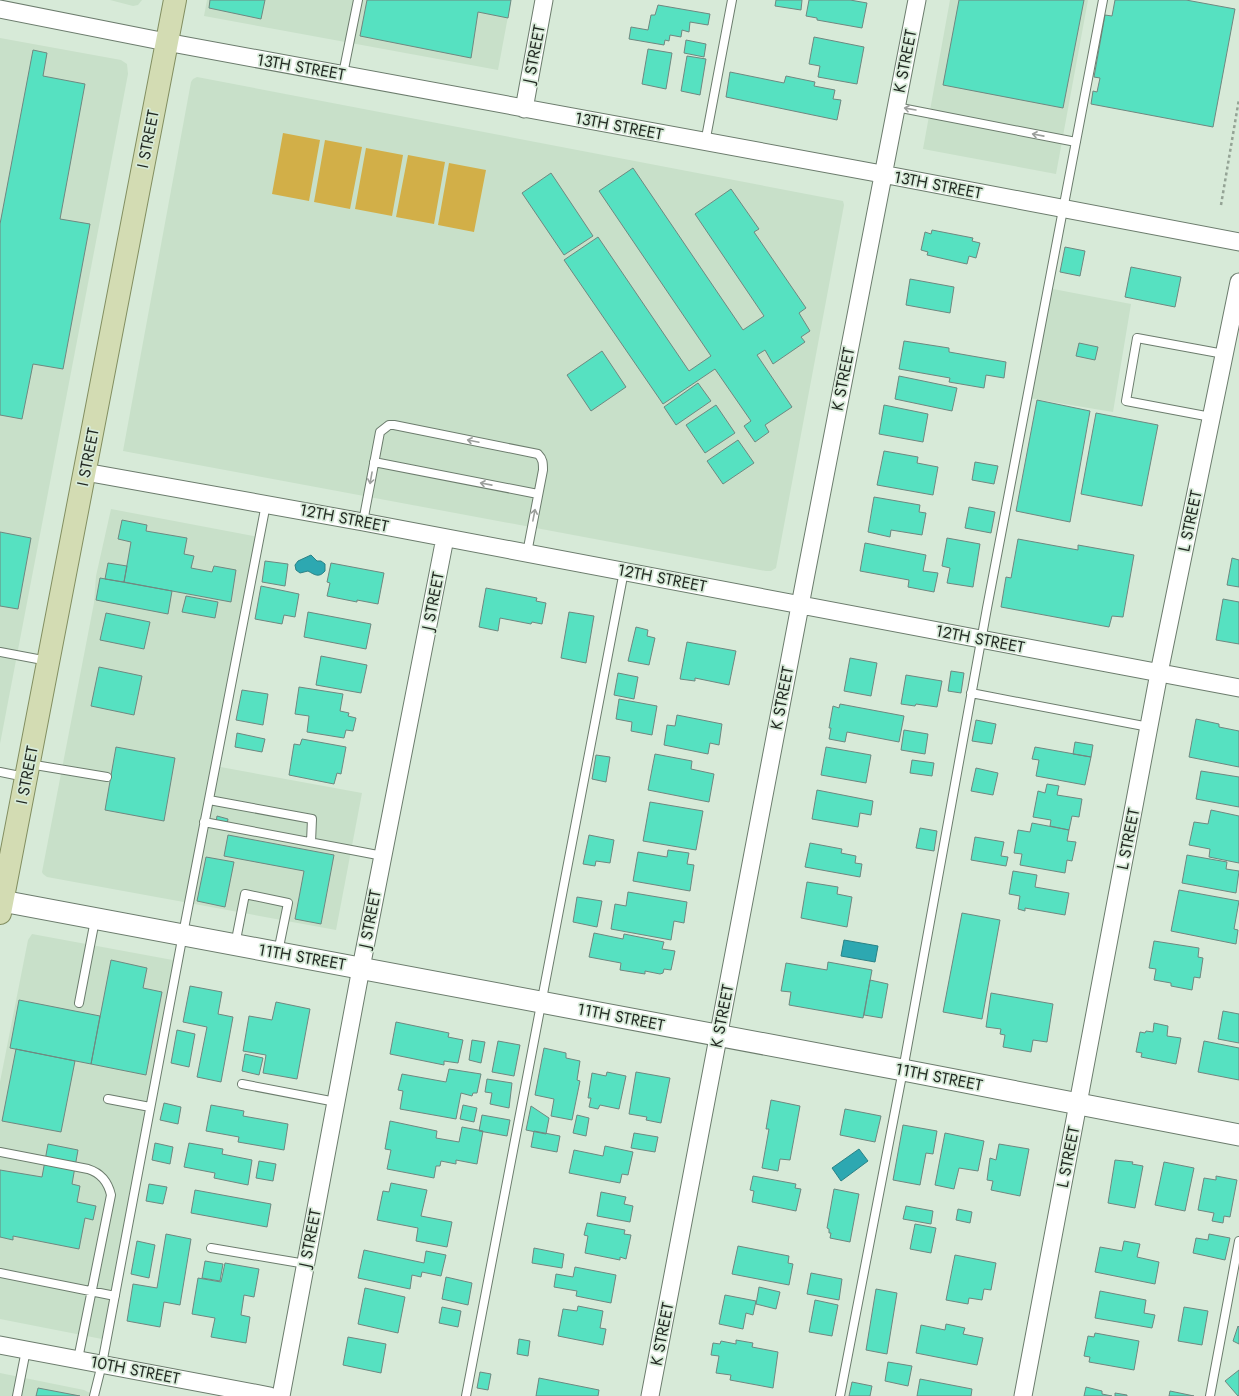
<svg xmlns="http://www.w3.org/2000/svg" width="1239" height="1396" font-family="Jost,sans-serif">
  <rect width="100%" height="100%" fill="#d7ead8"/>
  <path fill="#c8e0c9" d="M110,0H142L138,5L133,6Z
    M207,0H511L498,70L204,16Z
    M950,0H1088L1056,174L923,149Z
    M0,38L121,60L127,64L128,74L0,744Z
    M197,77L843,201L844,205L776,568L771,571H766L123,451L191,82L193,79Z
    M1048,288L1131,304L1113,412L1028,398Z
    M111,509L259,537L215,766L362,793L336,930L47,877L43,874L42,872L94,603L96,576Z
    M32,934L178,961L107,1340L0,1319V1082L28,940Z
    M0,1373L84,1390L94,1395V1396H0Z"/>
  <path fill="#d2af48" d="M283,133L320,140L309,201L272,194Z
    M325,140L362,147L350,209L314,202Z
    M366,148L403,155L392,216L355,209Z
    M408,155L445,162L434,224L396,217Z
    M449,163L486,170L474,232L438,225Z"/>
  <path fill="#2da8b1" stroke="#2a8286" d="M311,555L317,561H321L325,564V571C319,578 315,575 308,571L300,573L296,570L295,565L298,561Z
    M844,940L878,946L875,962L841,956Z
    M859,1149L868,1161L841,1181L832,1168Z"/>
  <path fill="#56e1c1" stroke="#6f8880" d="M210,0H265L261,19L209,8Z
    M367,0H511L508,18L478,12L471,58L360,36Z
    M776,0H802L801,10L775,6Z
    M809,0H850L867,3L862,28L817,20V18L806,16Z
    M959,0H1084L1063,108L943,85Z
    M1115,0H1186L1235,9L1213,127L1091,104L1093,91L1097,92L1100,78L1094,77L1105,15L1112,16Z
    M658,5L710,14L708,25L690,22L689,32L682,30L681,37L670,35L669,41L665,40L664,45L629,39L631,27L648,30L651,15H655Z
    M814,37L864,47L857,84L818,77L820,66L809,64Z
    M686,40L706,44L704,57L684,53Z
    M648,49L672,53L666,89L642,84Z
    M33,50L47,53L43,76L85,84L60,219L90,224L63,369L33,364L22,419L0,415V224Z
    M687,56L706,59L700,95L681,91Z
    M730,72L784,83L786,76L815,82L814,86L835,90L833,99L841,100L837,120L726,97Z
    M633,168L743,330L764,316L695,214L731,189L759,229L754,232L806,308L799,313L810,331L801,337L805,342L773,364L765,350L757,355L792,407L765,425L769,432L755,442L744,426L751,421L715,369L663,404L564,260L598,237L689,371L711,356L599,191Z
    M551,173L593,236L564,255L522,193Z
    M932,230L973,238L972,241L980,243L976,258L969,256L967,264L927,255L928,252L921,250L925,232L931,234Z
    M1065,247L1085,251L1080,276L1060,272Z
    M1131,267L1181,277L1175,307L1125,297Z
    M910,279L954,287L950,313L906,305Z
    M904,341L949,348V352L1006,362L1004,378L986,375L984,388L949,382L950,378L899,369Z
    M1079,343L1098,347L1095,360L1076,356Z
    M602,351L626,387L591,411L567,375Z
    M899,376L957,388L952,411L895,399Z
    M698,383L711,401L676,425L664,407Z
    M1037,400L1090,411L1070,522L1016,511Z
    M716,405L735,433L705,453L686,425Z
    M884,405L928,414L923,442L879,434Z
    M1096,413L1158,425L1142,506L1081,494Z
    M738,440L754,463L723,484L707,461Z
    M884,451L918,457L917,463L938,467L933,495L877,485Z
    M975,462L998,466L994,484L972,480Z
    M874,497L920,505L919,512L926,513L922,535L891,530L890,537L868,532Z
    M969,507L995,512L991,533L965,528Z
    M122,520L147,525L146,531L187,538L184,554L194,556L191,568L212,572L214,566L236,570L231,602L124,582L131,542L118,539Z
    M0,532L31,538L18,609L0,606Z
    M947,538L980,544L973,587L947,583L950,568L942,566Z
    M1018,539L1078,550V545L1134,555L1123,617L1112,616L1109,627L1001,607L1006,577L1011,578Z
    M865,543L926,555L923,571L938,573L934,592L908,587L909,580L860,571Z
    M1232,558L1239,560V587L1227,585Z
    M265,561L288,564L285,586L262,582Z
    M108,563L127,566L124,582L105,579Z
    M331,563L384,573L378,604L357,600V602L327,596L330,583L327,582Z
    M100,578L172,591L168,614L96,600Z
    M261,586L299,594L295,617L284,615L282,624L255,619Z
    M486,588L537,598L536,601L546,603L542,624L532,622L531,624L500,618L498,631L479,627Z
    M186,596L218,602L215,618L182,612Z
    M1223,599L1239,602V644L1216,640Z
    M308,612L371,624L366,649L304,637Z
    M569,612L594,616L586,663L561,658Z
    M106,613L150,622L144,649L100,640Z
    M636,627L648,630L647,636L655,638L649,665L628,661Z
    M687,642L736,651L729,685L695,678V681L680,679Z
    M321,656L367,665L361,693L316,685Z
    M850,658L877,663L871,696L844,691Z
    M99,667L142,676L134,715L91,706Z
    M951,671L964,673L961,693L948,691Z
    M618,673L638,677L634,699L614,695Z
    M906,675L942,681L937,707L916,704L915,706L901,704Z
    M299,687L343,694L340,711L349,713L348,716L356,718L353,731L346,730L344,738L307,732L309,716L295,714Z
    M242,690L268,694L263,725L236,720Z
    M619,699L657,706L652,735L631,731L632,722L616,719Z
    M840,704L904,716L899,742L847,732L845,742L829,739L831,728H829L833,706L839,708Z
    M677,715L722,724L719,745L710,743L708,754L664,745L667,725L675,726Z
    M1196,719L1219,724V727L1239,731V767L1189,757Z
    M976,720L996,724L992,744L972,741Z
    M904,730L928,734L925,754L901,750Z
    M237,733L265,739L262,752L235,747Z
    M302,739L346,747L341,774L337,773L334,784L289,775L294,744L300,745Z
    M1075,742L1093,745L1091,757L1073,754Z
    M116,747L175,758L164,821L105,810Z
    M826,747L871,755L866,783L821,775Z
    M1035,747L1091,757L1085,785L1036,776L1039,760L1032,759Z
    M655,754L692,761L691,769L714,774L709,802L648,790Z
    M596,755L610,757L606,782L592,779Z
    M912,760L934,763L932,776L910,773Z
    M976,768L998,773L993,795L971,791Z
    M1201,771L1239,777V807L1196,799Z
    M1047,784L1059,786L1057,795L1082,799L1079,817L1072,816L1069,830L1050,826L1051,820L1033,817L1038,791L1045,793Z
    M817,790L873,801L871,815L860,813L858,827L812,819Z
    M650,802L703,811L696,850L643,841Z
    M1211,810L1239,816V863L1209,857L1210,849L1189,845L1194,822L1208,824Z
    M217,816L228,819L227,824L216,822Z
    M1032,823L1069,830L1067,841L1076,842L1072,861L1067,860L1065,873L1020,865L1022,854L1014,853L1018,830L1030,832Z
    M920,828L937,831L934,851L916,848Z
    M228,835L334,855L321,924L295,919L304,871L224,856Z
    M589,835L614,840L610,863L596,861L595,866L583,864Z
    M975,837L1004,842L1001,856L1008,857L1006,866L971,860Z
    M810,843L842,849L841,853L856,856L855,863L862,864L860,877L805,867Z
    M668,850L689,853L687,864L694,865L690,891L633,881L638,852L667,857Z
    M1187,855L1227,862L1226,869L1239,871L1236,893L1182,883Z
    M206,857L234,862L225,907L197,901Z
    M1013,871L1037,875L1035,887L1069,893L1065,915L1025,908V911L1018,909L1020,896L1009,894Z
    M807,882L838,887L837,894L852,897L847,927L801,918Z
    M1179,890L1239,901L1234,929L1238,930L1236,944L1171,931Z
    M628,892L687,902L684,923L674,921L671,940L611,929L615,904L626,906Z
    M577,897L602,901L597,927L573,922Z
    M962,913L1000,920L982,1019L943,1012Z
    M594,933L623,939L624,934L664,942L662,949L675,951L671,970L664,969L663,973L660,974L645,971V974L620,970L621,963L589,957Z
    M1154,941L1199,948L1198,957L1203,958L1200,978L1194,977L1192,990L1171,986V983L1154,980L1156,969L1149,968Z
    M111,960L147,968L143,988L162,992L146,1075L91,1064Z
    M828,962L872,970L863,1018L789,1005L791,992L781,991L786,963L827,970Z
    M870,980L888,984L882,1018L864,1015Z
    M190,986L222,992L218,1014L233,1017L221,1082L197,1077L207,1027L183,1022Z
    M991,993L1053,1004L1047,1042L1033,1040L1031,1052L1003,1047L1005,1035L1000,1034L1001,1029L986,1027Z
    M19,1000L100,1016L91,1064L10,1048Z
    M276,1002L310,1009L297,1079L263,1073L266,1055L243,1051L249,1016L272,1020Z
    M1223,1011L1239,1014V1043L1218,1039Z
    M396,1022L449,1033L448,1037L463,1040L458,1063L444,1061V1065L390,1054Z
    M1154,1023L1168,1026L1167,1036L1181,1038L1176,1064L1141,1057L1142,1053L1136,1052L1140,1032L1145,1033L1146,1031L1153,1032Z
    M177,1030L195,1034L189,1067L171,1063Z
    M472,1040L485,1042L481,1063L469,1060Z
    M498,1041L520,1045L514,1076L492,1072Z
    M1204,1041L1239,1048V1080L1198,1072Z
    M544,1048L566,1053V1058L580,1061L577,1080L580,1081L572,1120L551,1116L554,1099L535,1095Z
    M16,1049L75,1061L61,1132L2,1121Z
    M245,1054L263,1058L259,1075L242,1071Z
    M449,1069L481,1074L477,1093H473L472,1096L461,1093L456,1119L400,1109L403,1091L398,1090L402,1074L446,1082Z
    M607,1072L626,1076L619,1109L600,1105L598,1109L589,1107L591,1098H588L592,1073L606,1076Z
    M636,1072L670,1078L661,1123L646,1120L647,1117L629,1114Z
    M487,1079L512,1083L509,1108L490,1104L492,1093L485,1092Z
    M771,1100L800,1106L790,1160L780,1159L778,1171L762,1168L769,1129H766Z
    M164,1103L181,1107L178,1124L160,1120Z
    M211,1105L244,1111L243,1116L288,1124L284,1150L238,1142L239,1137L206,1131Z
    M463,1105L477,1108L474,1122L460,1119Z
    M531,1106L549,1118L546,1134L526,1130Z
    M845,1109L881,1116L875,1142L840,1135Z
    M482,1115L510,1120L507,1136L479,1131Z
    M577,1115L589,1118L586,1136L573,1133Z
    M390,1121L437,1131L436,1138L459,1142L462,1127L483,1131L477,1164L456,1160V1164L441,1161L440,1166H436L434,1178L387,1169L391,1150L385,1149Z
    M903,1125L937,1131L933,1154L926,1153L920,1185L893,1180Z
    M534,1131L560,1136L557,1152L531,1147Z
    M634,1133L658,1137L655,1152L631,1148Z
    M945,1133L984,1141L978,1171L959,1168L954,1189L935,1185Z
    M155,1143L173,1147L170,1164L152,1160Z
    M189,1143L223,1149L222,1154L252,1160L248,1185L214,1178L215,1173L184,1167Z
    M48,1144L78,1150L72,1184L80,1186L77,1202L96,1206L93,1220L85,1218L79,1249L13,1236V1240L0,1237V1170L42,1177Z
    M999,1144L1029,1149L1020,1196L991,1190L993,1181L987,1180L990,1158L996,1160Z
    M605,1146L633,1152L628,1175L622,1174L620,1183L569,1173L574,1150L603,1156Z
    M1115,1160L1133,1162L1132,1164L1143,1166L1135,1208L1108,1203Z
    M259,1161L276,1164L273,1181L256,1178Z
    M1164,1162L1194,1168L1185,1211L1155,1205Z
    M753,1176L796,1184L795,1188L801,1189L796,1211L752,1202L754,1191L750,1190Z
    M1216,1176L1237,1180L1230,1217L1224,1216L1223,1223L1212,1221L1214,1213L1198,1210L1204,1178L1216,1180Z
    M391,1183L427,1190L421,1216L452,1222L447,1247L416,1241L418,1228L377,1220L383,1191L389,1192Z
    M149,1184L167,1187L163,1204L146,1201Z
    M834,1189L859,1194L850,1242L830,1238L831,1233H829V1229L827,1228Z
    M195,1190L271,1204L267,1227L191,1213Z
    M601,1192L626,1197L624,1204L633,1206L630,1222L597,1216Z
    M906,1206L933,1211L931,1224L903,1219Z
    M958,1209L972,1212L970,1223L956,1220Z
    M587,1223L625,1230L624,1234L631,1235L626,1259L620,1257V1260L585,1253L588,1236L584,1235Z
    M915,1224L936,1228L931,1253L910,1249Z
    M166,1234L191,1239L180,1305L164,1302L160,1327L127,1321L133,1284L157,1288Z
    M1209,1234L1230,1238L1225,1260L1193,1253L1196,1238L1208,1240Z
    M137,1241L155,1245L149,1278L131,1274Z
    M1124,1241L1140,1244L1137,1257L1159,1262L1155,1284L1095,1272L1100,1247L1122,1251Z
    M738,1246L789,1256L788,1263L793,1264L789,1285L732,1274Z
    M534,1248L564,1254L562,1268L532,1263Z
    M364,1250L424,1263L426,1251L446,1255L441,1276L422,1272L421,1277L412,1275L410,1289L358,1278Z
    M955,1255L996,1263L991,1290L984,1289L982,1300L969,1298L968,1304L946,1300Z
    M205,1261L223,1264L220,1281L202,1278Z
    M225,1263L259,1269L254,1297L244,1295L241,1315L250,1317L246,1343L211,1337L215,1318L192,1314L198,1278L221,1282Z
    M575,1267L616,1275L611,1303L576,1296L577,1291L554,1287L556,1274L573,1277Z
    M811,1273L842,1279L839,1300L807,1294Z
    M446,1277L472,1283L468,1305L442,1299Z
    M759,1287L780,1292L776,1309L756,1304Z
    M365,1288L405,1297L398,1333L358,1324Z
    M876,1289L897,1293L887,1354L866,1350Z
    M1100,1291L1146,1300L1144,1313L1155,1315L1152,1328L1095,1318Z
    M725,1295L756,1301L753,1315L746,1313L743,1329L719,1324Z
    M815,1300L838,1305L832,1336L809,1332Z
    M578,1306L603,1311L600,1328L606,1329L603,1345L558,1336L563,1309L577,1311Z
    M442,1307L461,1311L458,1327L439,1323Z
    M1184,1307L1208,1311L1202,1345L1178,1341Z
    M946,1324L965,1328L963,1334L983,1338L977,1365L916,1353L921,1325L945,1330Z
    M1238,1326L1239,1327V1344L1233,1341Z
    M1095,1333L1139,1341L1134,1370L1089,1362L1090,1357L1084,1356L1088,1336L1094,1337Z
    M348,1337L386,1344L381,1373L343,1365Z
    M519,1339L530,1341L528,1356L517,1354Z
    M736,1340L753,1343L752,1347L778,1352L773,1388L730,1380L731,1375L716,1373L719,1356L711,1355L713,1343L720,1344L721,1341L736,1344Z
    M888,1362L912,1366L908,1386L885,1381Z
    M1239,1370V1396H1238L1225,1381Z
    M480,1372L491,1374L488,1390L477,1388Z
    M539,1378L599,1390L598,1396H536Z
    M920,1379L972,1389L971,1396H917Z
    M852,1382L872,1386L870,1396H849Z
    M1086,1387L1102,1391V1394L1112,1396H1084Z
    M38,1388L80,1396H36Z
    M1170,1391L1194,1396H1169Z
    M1115,1393L1127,1395V1396H1115Z"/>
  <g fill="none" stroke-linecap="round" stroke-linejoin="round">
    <g stroke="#6c7c6d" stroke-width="10">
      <path id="service" d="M343,74L358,0
        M896,107L1076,142
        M705,143L732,0
        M1211,417L1126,401L1137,338L1224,354
        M374,462L538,494
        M363,522L380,432L389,425H394L538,454C543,459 543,463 543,470L527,553
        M0,652L48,661
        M971,693L1149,727
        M29,764L107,777
        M0,772L25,777
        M209,800L312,819L311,842
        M204,822L383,856
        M235,945L245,894L288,903L278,952
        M79,1003L95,920
        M242,1084L336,1102
        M108,1099L150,1107
        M0,1152L88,1169C101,1173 108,1182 111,1195L78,1359
        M211,1248L306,1264
        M0,1273L115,1296
        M17,1396L26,1350
        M94,1396L102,1364L183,934L266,504
        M466,1396L624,571
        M840,1396L903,1070L987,608L1103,0
        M1210,1396L1239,1241"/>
    </g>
    <g stroke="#6c7c6d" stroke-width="19">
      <path id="minor" d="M0,9L166,42L882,174L1239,242
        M524,109L544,0
        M85,472L363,522L1239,688
        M0,1345L270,1396
        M281,1396L361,968L445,538
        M650,1396L806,574L917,0
        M1023,1396L1159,673L1239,282"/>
    </g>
    <g stroke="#6c7c6d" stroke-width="23">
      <path id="tertiary" d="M2,901L903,1070L1239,1135"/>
    </g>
    <g stroke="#828e60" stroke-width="24">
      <path id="primary" d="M0,913L175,0"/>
    </g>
    <path stroke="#94a395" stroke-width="2.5" stroke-dasharray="3 3" stroke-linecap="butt" d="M1221,205L1239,99"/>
    <use href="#service" stroke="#fff" stroke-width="8"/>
    <use href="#minor" stroke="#fff" stroke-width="17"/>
    <use href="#tertiary" stroke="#fff" stroke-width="21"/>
    <use href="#primary" stroke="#d3dcb3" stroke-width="22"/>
  </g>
  <defs><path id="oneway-shaft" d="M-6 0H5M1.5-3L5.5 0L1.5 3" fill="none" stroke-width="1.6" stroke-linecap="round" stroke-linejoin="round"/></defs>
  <g stroke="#9c9f9c">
    <use href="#oneway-shaft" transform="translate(910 109) rotate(-170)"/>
    <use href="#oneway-shaft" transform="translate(1038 135) rotate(-169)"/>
    <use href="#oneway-shaft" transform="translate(473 441) rotate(-168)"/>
    <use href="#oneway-shaft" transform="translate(371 478) rotate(100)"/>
    <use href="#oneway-shaft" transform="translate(486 484) rotate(-169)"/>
    <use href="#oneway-shaft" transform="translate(534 515) rotate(-79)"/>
  </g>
  <g text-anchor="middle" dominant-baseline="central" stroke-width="3.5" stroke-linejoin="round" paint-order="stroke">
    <g font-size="16" fill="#222922" stroke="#d7ead8">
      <text transform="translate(534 54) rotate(-79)">J STREET</text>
      <text transform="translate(905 61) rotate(-79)">K STREET</text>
      <text transform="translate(301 67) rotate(10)">13TH STREET</text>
      <text transform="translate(619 126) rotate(11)">13TH STREET</text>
      <text transform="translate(148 139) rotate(-79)">I STREET</text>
      <text transform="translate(938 185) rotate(11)">13TH STREET</text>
      <text transform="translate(843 379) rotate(-79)">K STREET</text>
      <text transform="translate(88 457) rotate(-79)">I STREET</text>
      <text transform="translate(344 518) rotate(11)">12TH STREET</text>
      <text transform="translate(1190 521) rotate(-78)">L STREET</text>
      <text transform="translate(662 578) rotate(11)">12TH STREET</text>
      <text transform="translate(433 601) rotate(-79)">J STREET</text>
      <text transform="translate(980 639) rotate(11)">12TH STREET</text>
      <text transform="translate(782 698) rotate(-79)">K STREET</text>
      <text transform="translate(27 775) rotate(-79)">I STREET</text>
      <text transform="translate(1128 839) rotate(-79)">L STREET</text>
      <text transform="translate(370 919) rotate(-79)">J STREET</text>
      <text transform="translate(302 957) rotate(10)">11TH STREET</text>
      <text transform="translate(722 1016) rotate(-79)">K STREET</text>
      <text transform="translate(621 1017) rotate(11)">11TH STREET</text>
      <text transform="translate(939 1077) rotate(11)">11TH STREET</text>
      <text transform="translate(1068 1157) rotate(-79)">L STREET</text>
      <text transform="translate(310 1238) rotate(-79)">J STREET</text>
      <text transform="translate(662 1334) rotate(-79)">K STREET</text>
      <text transform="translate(135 1370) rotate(11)">10TH STREET</text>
    </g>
  </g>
</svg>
